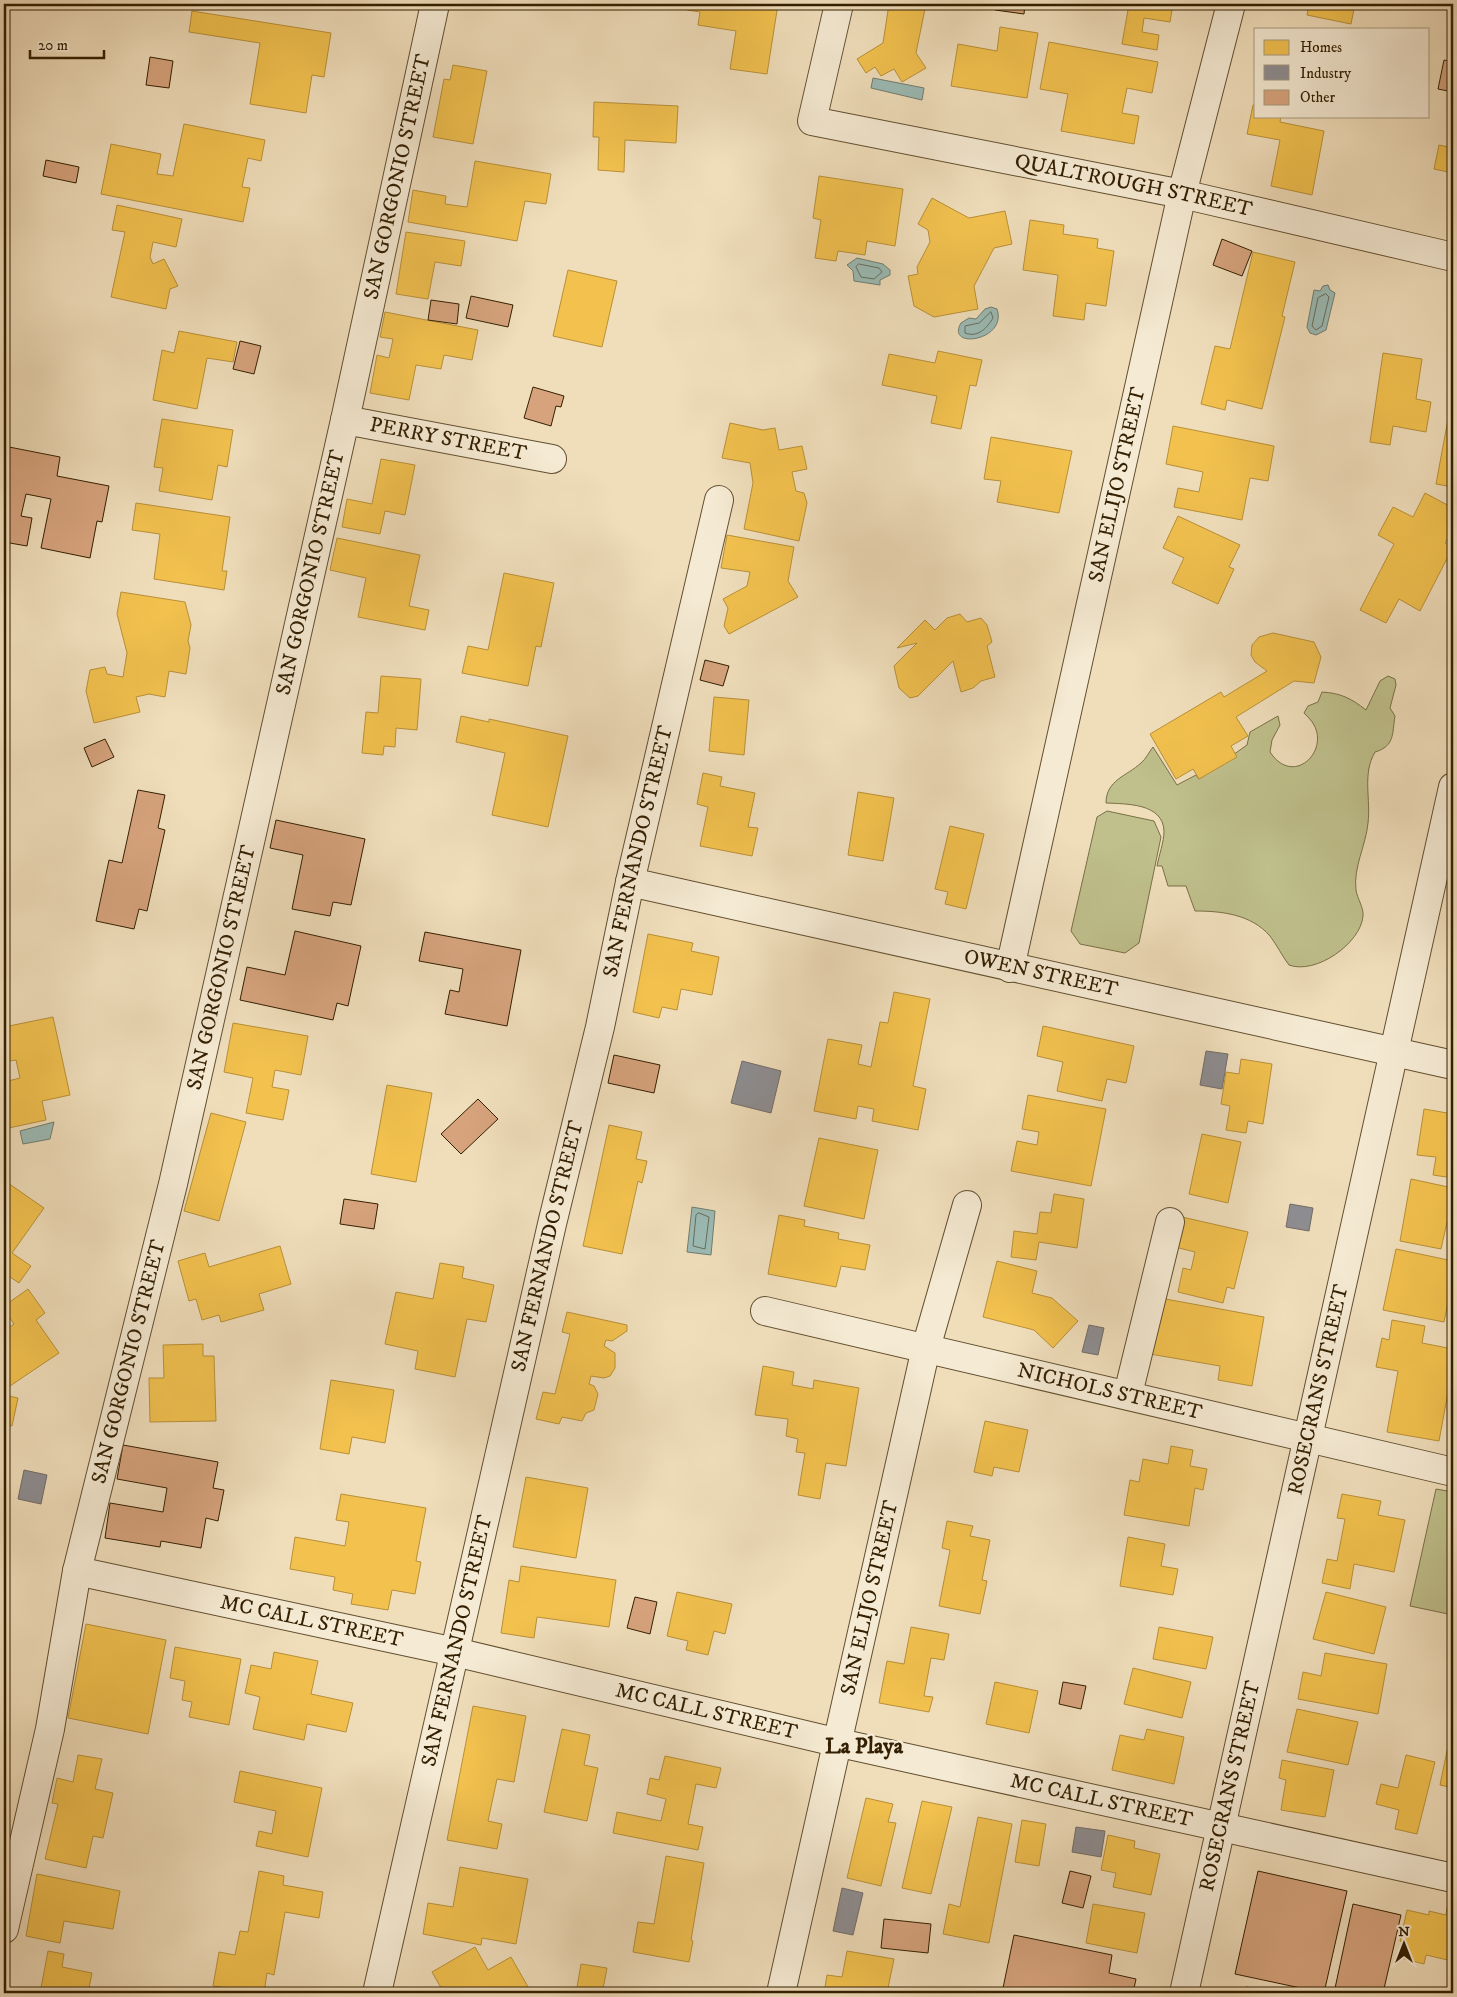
<svg xmlns="http://www.w3.org/2000/svg" width="1457" height="1997" font-family="'IM FELL DW Pica',serif">
  <rect width="100%" height="100%" fill="#f0debb"/>
  <filter id="stains"><feTurbulence type="fractalNoise" baseFrequency=".004" numOctaves="4"/><feColorMatrix values="0 0 0 0 .2 0 0 0 0 .09 0 0 0 0 .02 0 0 0 .5 -.17"/></filter>
  <radialGradient id="worn" r=".72"><stop offset=".6" stop-color="#630" stop-opacity="0"/><stop offset="1" stop-color="#630" stop-opacity=".3"/></radialGradient>
  <path fill="#bfc08c" stroke="#797046" d="M1388,676L1395,679L1396,685L1390,708L1395,716C1392,734 1395,746 1375,752C1362,774 1371,799 1368,823C1366,845 1353,868 1356,890C1357,898 1364,908 1363,916C1361,943 1316,975 1289,965C1282,956 1277,945 1270,936C1251,914 1221,911 1195,911L1186,886H1168L1162,866H1157C1159,855 1164,842 1164,831C1163,803 1126,804 1106,803C1106,780 1127,776 1141,763C1146,759 1149,752 1153,747L1177,785L1196,775L1199,779L1247,745L1250,732L1278,716L1280,725L1272,740L1270,752C1293,787 1329,752 1314,725C1312,721 1308,717 1304,713L1308,706L1318,702L1322,692C1340,693 1351,698 1366,710L1380,681Z
    M1107,811L1154,821L1161,837L1139,943L1125,953L1080,944L1071,931L1097,817Z
    M1436,1489L1453,1492V1615L1410,1606Z"/>
  <path fill="#9bbbb6" stroke="#717d6e" d="M873,78L924,88L922,100L871,88Z
    M857,258L883,264L890,270V275L880,280V285L854,281L853,271L847,265Z
    M1328,285L1330,290L1335,293L1326,330L1316,335L1310,333L1307,327L1314,290L1320,291L1323,286Z
    M991,307L997,309C1008,341 945,350 961,323L969,318L976,319L985,309Z
    M54,1122L50,1139L23,1144L20,1131Z
    M692,1207L715,1211L711,1255L687,1252Z"/>
  <path fill="#f2c14e" stroke="#b99037" d="M688,4H778L767,74L730,69L736,31L698,25L700,12L687,10Z
    M889,4H926L916,53L926,68L902,82L894,69L881,76L875,67L866,73L857,59L883,43Z
    M1129,4H1173L1170,22L1144,18L1142,32L1159,35L1157,50L1122,44Z
    M1309,4H1355L1351,24L1307,15Z
    M192,11L331,33L324,77L312,75L306,113L250,104L260,43L189,32Z
    M1000,27L1038,33L1027,98L951,86L958,44L997,51Z
    M1049,42L1158,62L1152,93L1127,88L1122,113L1139,116L1134,144L1061,131L1068,94L1040,89Z
    M453,65L487,71L473,144L433,137L444,79L450,80Z
    M594,102L678,106L676,143L625,140L624,172L598,170L599,137H593Z
    M1253,105H1256V116H1281L1280,122L1324,131L1312,195L1271,186L1280,140L1247,134Z
    M184,124L265,140L261,161L248,158L242,187L250,188L243,222L101,194L111,144L161,154L157,174L173,176Z
    M1439,145L1453,148V173L1434,169Z
    M475,161L551,174L546,204L525,201L517,241L408,222L413,190L446,196L445,204L467,207Z
    M819,176L903,189L895,246L867,241L865,255L838,251L836,261L815,258L821,220L813,218Z
    M932,198L969,218L1005,211L1012,244L994,248L974,286L978,309L934,317L914,306L908,276L918,274L917,267L930,242L928,230L918,224Z
    M117,205L182,219L176,247L153,242L150,257L153,264L164,259L178,286L170,289L166,309L111,297L125,232L112,230Z
    M1453,205V229L1448,228Z
    M1030,220L1064,225L1063,234L1098,239L1097,248L1114,251L1106,306L1086,303L1084,320L1053,316L1058,275L1023,270Z
    M406,232L465,241L461,266L435,262L428,299L396,294Z
    M1253,252L1295,262L1282,316L1285,317L1262,409L1227,400L1225,410L1201,404L1215,346L1230,349Z
    M568,270L617,281L602,347L553,336Z
    M385,312L478,330L472,360L444,355L441,369L416,365L409,400L370,393L377,355L389,358L393,339L380,337Z
    M179,331L237,342L233,362L207,358L197,409L153,400L162,350L174,353Z
    M938,351L982,360L976,386L970,385L961,429L931,423L937,396L882,385L889,354L935,363Z
    M1383,353L1422,359L1416,399L1431,402L1426,432L1393,426L1390,445L1370,442Z
    M1453,392V487L1436,484Z
    M162,419L233,430L227,467L218,465L212,500L159,491L163,468L154,467Z
    M730,423L763,430L775,428L779,450L802,446L807,469L792,472L796,491L804,493L807,503L799,541L744,529L753,483L750,463L722,458Z
    M1173,426L1274,446L1268,481L1250,478L1242,520L1174,507L1178,488L1199,492L1203,472L1166,464Z
    M991,437L1072,451L1059,513L997,502L1001,481L984,479Z
    M381,459L415,465L405,515L385,511L380,534L342,527L347,499L372,504Z
    M1425,493L1453,508L1447,523L1453,528L1445,543L1453,547L1420,611L1399,599L1386,623L1360,610L1394,544L1378,535L1393,507L1413,517Z
    M136,503L230,517L222,571H227L224,590L154,579L160,534L132,530Z
    M1178,516L1240,545L1229,567L1234,569L1218,604L1172,583L1184,558L1163,548Z
    M727,535L794,547L788,581L798,597L729,634L724,626L728,608L723,599L747,586L750,572L721,568Z
    M337,538L420,555L409,606L429,610L425,630L358,617L366,578L330,570Z
    M504,573L554,583L541,647L536,646L528,686L462,673L468,646L488,650Z
    M121,592L185,602L191,625L188,641L190,648L186,674L169,671L165,697L149,694L136,697L140,712L94,723L86,691L90,670L105,667L107,674L123,677L127,653L117,614Z
    M960,614L967,622L981,618L987,625L992,642L987,646L995,677L981,681L973,688L961,692L953,661L918,696L910,698L899,688L894,666L917,643L897,648L925,620L935,630L947,618Z
    M1273,633L1314,642L1321,657L1314,683L1294,681L1236,717L1248,736L1231,746L1237,757L1199,779L1193,769L1176,779L1150,734L1221,692L1224,697L1267,671L1255,662L1251,655L1252,645L1259,637Z
    M381,676L421,679L417,730L396,728L395,747L384,746L383,755L362,753L366,712L378,713Z
    M714,697L749,700L744,755L709,751Z
    M461,716L489,722V719L568,736L548,827L492,815L505,753L456,742Z
    M703,773L722,777L720,786L755,793L748,827L758,828L752,856L700,846L708,807L697,804Z
    M858,792L894,798L883,861L848,855Z
    M950,826L984,834L966,909L945,904L948,892L935,889Z
    M648,934L693,943L691,951L719,957L712,995L681,989L677,1010L662,1007L659,1018L633,1012Z
    M894,992L930,999L913,1086L926,1089L918,1130L872,1121L874,1109L858,1106L856,1119L814,1111L828,1039L862,1045L858,1064L871,1067L880,1022L888,1023Z
    M53,1017L70,1095L42,1101L46,1120L4,1129V1116L8,1115L4,1098V1082L20,1078L16,1060L4,1062V1027Z
    M233,1023L308,1036L301,1075L275,1070L272,1087L289,1090L283,1120L246,1113L253,1078L224,1072Z
    M1043,1026L1134,1046L1126,1083L1107,1079L1102,1101L1057,1091L1063,1062L1037,1056Z
    M1241,1059L1272,1064L1263,1124L1248,1121L1246,1133L1226,1130L1230,1106L1221,1104L1226,1072L1239,1074Z
    M387,1085L432,1093L416,1182L371,1174Z
    M1028,1095L1106,1109L1091,1186L1011,1171L1017,1141L1037,1145L1039,1132L1022,1129Z
    M1424,1109L1453,1114V1178L1433,1175L1436,1157L1417,1155Z
    M211,1113L246,1122L219,1221L184,1211Z
    M609,1125L642,1132L636,1159L647,1161L642,1183L638,1181L622,1254L583,1246Z
    M1202,1134L1241,1142L1228,1203L1189,1194Z
    M819,1138L878,1150L864,1219L804,1206Z
    M1411,1179L1453,1188V1223L1447,1222L1441,1249L1400,1241Z
    M8,1183L44,1208L12,1253L31,1266L19,1283L4,1273V1188Z
    M1054,1194L1084,1199L1077,1248L1039,1242L1036,1260L1011,1257L1014,1231L1037,1234L1040,1212L1051,1213Z
    M779,1215L805,1220L804,1226L839,1233L838,1239L870,1245L865,1270L841,1266L836,1287L768,1274Z
    M1182,1217L1248,1232L1234,1289L1227,1287L1223,1303L1178,1292L1183,1268L1191,1270L1195,1252L1175,1247Z
    M280,1246L291,1284L259,1294L264,1310L221,1322L219,1315L202,1320L196,1299L189,1301L178,1261L205,1253L209,1267Z
    M1396,1249L1453,1261V1277L1444,1322L1383,1310Z
    M997,1261L1037,1271L1032,1293L1052,1298L1078,1321L1053,1348L1034,1330L983,1317Z
    M440,1263L464,1267L462,1278L494,1285L486,1322L467,1319L455,1377L415,1369L418,1351L385,1344L396,1292L433,1299Z
    M28,1289L45,1313L36,1320L59,1353L4,1390V1331L14,1324L4,1309V1306Z
    M1160,1298L1264,1317L1252,1386L1218,1380L1220,1366L1150,1354Z
    M567,1312L627,1325V1331L612,1341L606,1340L604,1346L615,1353V1368L610,1376L604,1378L591,1376L589,1384L594,1386L598,1394L594,1410L586,1413L582,1421L562,1417L559,1424L536,1419L543,1392L555,1394L570,1334L562,1332Z
    M1392,1320L1425,1326L1422,1343L1453,1349V1365L1439,1441L1387,1432L1398,1371L1376,1367L1382,1338L1389,1340Z
    M203,1344V1356H214L216,1421L150,1422L149,1378H164L163,1345Z
    M763,1366L794,1372L792,1385L813,1389L814,1380L859,1388L846,1466L826,1463L820,1499L798,1495L805,1453L796,1452L798,1439L786,1436L788,1419L755,1415Z
    M331,1380L394,1390L385,1443L352,1437L349,1454L320,1449Z
    M4,1395L18,1398L12,1426L4,1424Z
    M985,1421L1028,1430L1019,1472L994,1467L992,1476L974,1472Z
    M1171,1446L1193,1450L1190,1466L1207,1469L1203,1490L1195,1488L1189,1526L1124,1515L1130,1480L1139,1482L1143,1459L1168,1464Z
    M526,1477L588,1488L576,1558L513,1547Z
    M341,1494L426,1508L416,1561L421,1562L415,1594L392,1590L388,1610L351,1604L353,1594L333,1590L335,1577L290,1569L295,1537L345,1546L349,1522L336,1520Z
    M1342,1494L1381,1501L1378,1515L1405,1520L1394,1572L1354,1564L1350,1589L1322,1583L1327,1559L1337,1561L1345,1519L1337,1518Z
    M947,1521L973,1526L970,1536L990,1540L982,1580L987,1581L980,1614L939,1606L950,1550L942,1548Z
    M1128,1537L1165,1544L1161,1566L1178,1569L1173,1595L1120,1586Z
    M521,1566L616,1580L609,1627L537,1617L534,1638L501,1633L509,1580L519,1582Z
    M677,1592L732,1604L725,1634L714,1631L708,1655L686,1650L688,1641L667,1636Z
    M1326,1592L1386,1607L1374,1654L1313,1639Z
    M86,1624L166,1640L148,1734L68,1718Z
    M911,1627L949,1634L944,1660L931,1658L924,1696L933,1697L929,1712L879,1703L887,1661L904,1664Z
    M1159,1627L1213,1637L1206,1669L1153,1659Z
    M175,1647L241,1659L229,1725L189,1717L192,1702L182,1700L185,1681L170,1678Z
    M274,1652L318,1661L311,1694L353,1703L346,1732L307,1724L304,1740L253,1729L260,1697L245,1693L251,1665L271,1669Z
    M1325,1653L1387,1664L1378,1714L1298,1699L1303,1672L1321,1676Z
    M1133,1668L1191,1682L1182,1718L1124,1704Z
    M995,1682L1038,1691L1029,1733L986,1724Z
    M473,1706L526,1716L514,1782L497,1779L488,1821L502,1824L497,1849L447,1840Z
    M1297,1709L1358,1722L1348,1765L1287,1752Z
    M562,1729L590,1735L584,1765L598,1768L587,1821L544,1812Z
    M1147,1729L1184,1737L1174,1784L1112,1770L1120,1735L1144,1740Z
    M1449,1741L1453,1742V1788L1440,1785Z
    M78,1755L102,1759L95,1789L113,1793L103,1838L93,1836L86,1868L45,1859L58,1804L52,1803L57,1778L73,1782Z
    M1406,1755L1435,1762L1417,1834L1395,1829L1399,1810L1376,1804L1381,1784L1398,1788Z
    M665,1756L721,1768L716,1788L696,1784L688,1824L703,1827L698,1850L613,1833L617,1812L661,1821L666,1799L647,1794L650,1778L659,1780Z
    M1282,1760L1334,1770L1325,1817L1281,1810L1286,1780L1279,1778Z
    M240,1771L322,1788L308,1857L256,1846L259,1831L272,1834L276,1811L234,1802Z
    M866,1798L893,1804L888,1822L896,1823L881,1886L847,1878Z
    M922,1801L952,1807L931,1894L902,1888Z
    M978,1817L1012,1824L989,1943L943,1934L949,1904L960,1907Z
    M1022,1820L1046,1824L1039,1866L1015,1862Z
    M1108,1835L1135,1841L1134,1848L1160,1854L1151,1895L1113,1887L1116,1873L1101,1870Z
    M666,1856L704,1863L691,1940L693,1941L689,1962L633,1952L638,1922L654,1924Z
    M460,1867L528,1879L516,1944L482,1938L481,1945L423,1934L428,1903L453,1907Z
    M259,1871L284,1876L283,1885L323,1892L319,1918L285,1912L274,1975L267,1973L264,1993H232L233,1989L213,1986L219,1952L235,1955L240,1931L248,1932Z
    M37,1874L120,1891L113,1929L64,1921L60,1943L26,1936Z
    M1093,1904L1145,1913L1137,1953L1086,1943Z
    M1447,1907L1453,1909L1452,1961L1426,1955L1424,1964L1401,1958L1405,1943L1400,1941L1407,1910L1429,1915V1911L1446,1915Z
    M475,1947L488,1970L511,1957L531,1992L494,1993L492,1990L486,1993H444L432,1972Z
    M48,1951L64,1954L62,1967L92,1973L88,1993H40Z
    M847,1951L894,1959L887,1993H824L827,1975L842,1977Z
    M581,1964L607,1968L603,1989L624,1993H576Z"/>
  <path fill="#8d8d92" stroke="#726c66" d="M1206,1051L1228,1054L1222,1089L1200,1085Z
    M742,1061L781,1071L771,1113L731,1103Z
    M1290,1204L1313,1208L1309,1231L1286,1227Z
    M1089,1325L1104,1328L1098,1355L1082,1352Z
    M24,1470L47,1475L41,1504L18,1499Z
    M1076,1827L1105,1831L1101,1857L1072,1852Z
    M842,1888L863,1893L853,1935L833,1931Z"/>
  <g fill="none" stroke-linecap="round" stroke-linejoin="round">
    <path stroke="#676d5c" stroke-width="1" d="M859,264L879,268L882,272L874,279L861,277L856,267Z
      M1326,294L1329,297L1322,326L1316,330L1312,326L1318,298Z
      M991,312L993,318C987,328 978,338 965,333V326L979,323Z
      M699,1213L709,1217L705,1249L693,1246L696,1215Z"/>
  </g>
  <path fill="#d6a37d" stroke="#331f01" d="M996,4H1025L1024,14L995,10Z
    M150,57L173,61L169,88L146,85Z
    M1444,60L1453,62V92L1438,89Z
    M46,160L79,167L76,183L43,176Z
    M1222,239L1252,251L1242,276L1213,265Z
    M471,296L513,305L508,327L466,318Z
    M431,300L459,304L457,324L428,320Z
    M240,341L261,346L254,374L233,369Z
    M533,387L564,396L561,407L556,406L551,426L524,418Z
    M4,446L60,457L57,476L109,486L102,522L97,521L90,558L41,548L51,499L26,494L21,516L32,518L27,546L4,542L6,481H4Z
    M705,660L729,666L723,686L700,680Z
    M105,739L114,757L92,767L84,748Z
    M138,790L165,795L158,828L165,830L147,911L139,909L134,929L96,921L109,860L122,863Z
    M276,820L365,839L351,905L333,902L330,916L292,909L303,855L270,848Z
    M295,931L361,946L348,1006L337,1003L333,1020L240,1000L247,967L285,975Z
    M425,932L521,950L507,1026L445,1014L450,990L459,992L463,969L419,961Z
    M614,1055L660,1065L654,1093L608,1083Z
    M478,1099L498,1119L461,1154L441,1134Z
    M344,1199L378,1204L374,1229L340,1224Z
    M123,1445L218,1462L213,1488L224,1490L218,1521L206,1518L201,1548L161,1541L160,1547L105,1538L110,1503L163,1512L167,1488L117,1479Z
    M635,1597L657,1602L650,1634L627,1628Z
    M1063,1682L1086,1686L1081,1709L1059,1704Z
    M1070,1871L1091,1876L1083,1908L1062,1903Z
    M1258,1871L1347,1891L1324,1993L1235,1974Z
    M1353,1904L1401,1915L1383,1993H1334Z
    M884,1919L931,1924L928,1953L881,1948Z
    M1014,1935L1112,1955L1109,1973L1136,1979L1133,1993H1002Z
    M1246,1987L1274,1993H1244Z"/>
  <g fill="none" stroke-linecap="round" stroke-linejoin="round">
    <g stroke="#624f30" stroke-width="30">
      <g id="minor">
        <path id="s1" d="M839,4L812,121L1182,194L1453,257"/>
        <path id="s2" d="M345,420L552,459"/>
        <path id="s3" d="M630,882L1453,1065"/>
        <path id="s4" d="M1010,968L1182,194L1231,4"/>
        <path id="s5" d="M765,1311L1453,1472"/>
        <path d="M1128,1394L1170,1222"/>
        <path id="s6" d="M77,1571L455,1652L835,1742L1453,1878"/>
        <path id="s7" d="M4,1929L50,1729L77,1571L173,1184L345,420L435,4"/>
        <path id="s8" d="M377,1993L552,1224L600,1027L630,882L719,500"/>
        <path id="s9" d="M781,1993L926,1348L967,1205"/>
        <path id="s10" d="M1184,1993L1453,787"/>
      </g>
    </g>
    <use href="#minor" stroke="#f5ead3" stroke-width="28"/>
  </g>
  <g text-anchor="middle" dominant-baseline="central" stroke-width="5" stroke-linejoin="round" paint-order="stroke">
    <g font-size="21" fill="#331f01" stroke="#f5ead3">
      <text stroke="none"><textPath href="#s7" startOffset="1796">SAN GORGONIO STREET</textPath></text>
      <text stroke="none"><textPath href="#s1" startOffset="448">QUALTROUGH STREET</textPath></text>
      <text stroke="none"><textPath href="#s2" startOffset="105">PERRY STREET</textPath></text>
      <text stroke="none"><textPath href="#s4" startOffset="495">SAN ELIJO STREET</textPath></text>
      <text stroke="none"><textPath href="#s7" startOffset="1391">SAN GORGONIO STREET</textPath></text>
      <text stroke="none"><textPath href="#s8" startOffset="1171">SAN FERNANDO STREET</textPath></text>
      <text stroke="none"><textPath href="#s7" startOffset="986">SAN GORGONIO STREET</textPath></text>
      <text stroke="none"><textPath href="#s3" startOffset="421">OWEN STREET</textPath></text>
      <text stroke="none"><textPath href="#s8" startOffset="766">SAN FERNANDO STREET</textPath></text>
      <text stroke="none"><textPath href="#s7" startOffset="581">SAN GORGONIO STREET</textPath></text>
      <text stroke="none"><textPath href="#s5" startOffset="354">NICHOLS STREET</textPath></text>
      <text stroke="none"><textPath href="#s10" startOffset="618">ROSECRANS STREET</textPath></text>
      <text stroke="none"><textPath href="#s9" startOffset="405">SAN ELIJO STREET</textPath></text>
      <text stroke="none"><textPath href="#s6" startOffset="240">MC CALL STREET</textPath></text>
      <text stroke="none"><textPath href="#s8" startOffset="361">SAN FERNANDO STREET</textPath></text>
      <text stroke="none"><textPath href="#s6" startOffset="645">MC CALL STREET</textPath></text>
      <text stroke="none"><textPath href="#s10" startOffset="212">ROSECRANS STREET</textPath></text>
      <text stroke="none"><textPath href="#s6" startOffset="1050">MC CALL STREET</textPath></text>
    </g>
    <g font-size="22" font-weight="bold" fill="#331f01" stroke="#f5ead3">
      <text x="864" y="1746">La Playa</text>
    </g>
  </g>
  <rect width="1457" height="1997" fill="none" stroke="#f0debb" stroke-width="20"/>
  <rect x="5" y="5" width="1447" height="1987" fill="none" stroke="#331f01" stroke-width="2.5"/>
  <rect x="10" y="10" width="1437" height="1977" fill="none" stroke="#331f01"/>
  <rect x="1254" y="28" width="175" height="90" fill="#f5ead3" stroke="#a7997f"/>
  <rect x="1264" y="40" width="25" height="15" fill="#f2c14e" stroke="#a7997f"/>
  <text x="1300" y="52" font-size="15" fill="#331f01">Homes</text>
  <rect x="1264" y="65" width="25" height="15" fill="#8d8d92" stroke="#a7997f"/>
  <text x="1300" y="78" font-size="15" fill="#331f01">Industry</text>
  <rect x="1264" y="90" width="25" height="15" fill="#d6a37d" stroke="#a7997f"/>
  <text x="1300" y="102" font-size="15" fill="#331f01">Other</text>
  <g transform="translate(1404 1944)" stroke="#f5ead3" stroke-width="4" paint-order="stroke">
  <path d="M0-4L9 19L0 12L-9 19Z" fill="#331f01"/>
  <text y="-8" font-size="14" font-weight="bold" text-anchor="middle" fill="#331f01">N</text>
  </g>
  <path d="M30 50v8h74v-8" fill="none" stroke="#331f01" stroke-width="2.5"/>
  <text x="38" y="50" font-size="15" fill="#331f01" stroke="#f5ead3" stroke-width="4" paint-order="stroke">20 m</text>
  <rect width="100%" height="100%" filter="url(#stains)"/>
  <rect width="100%" height="100%" fill="url(#worn)"/>
</svg>
